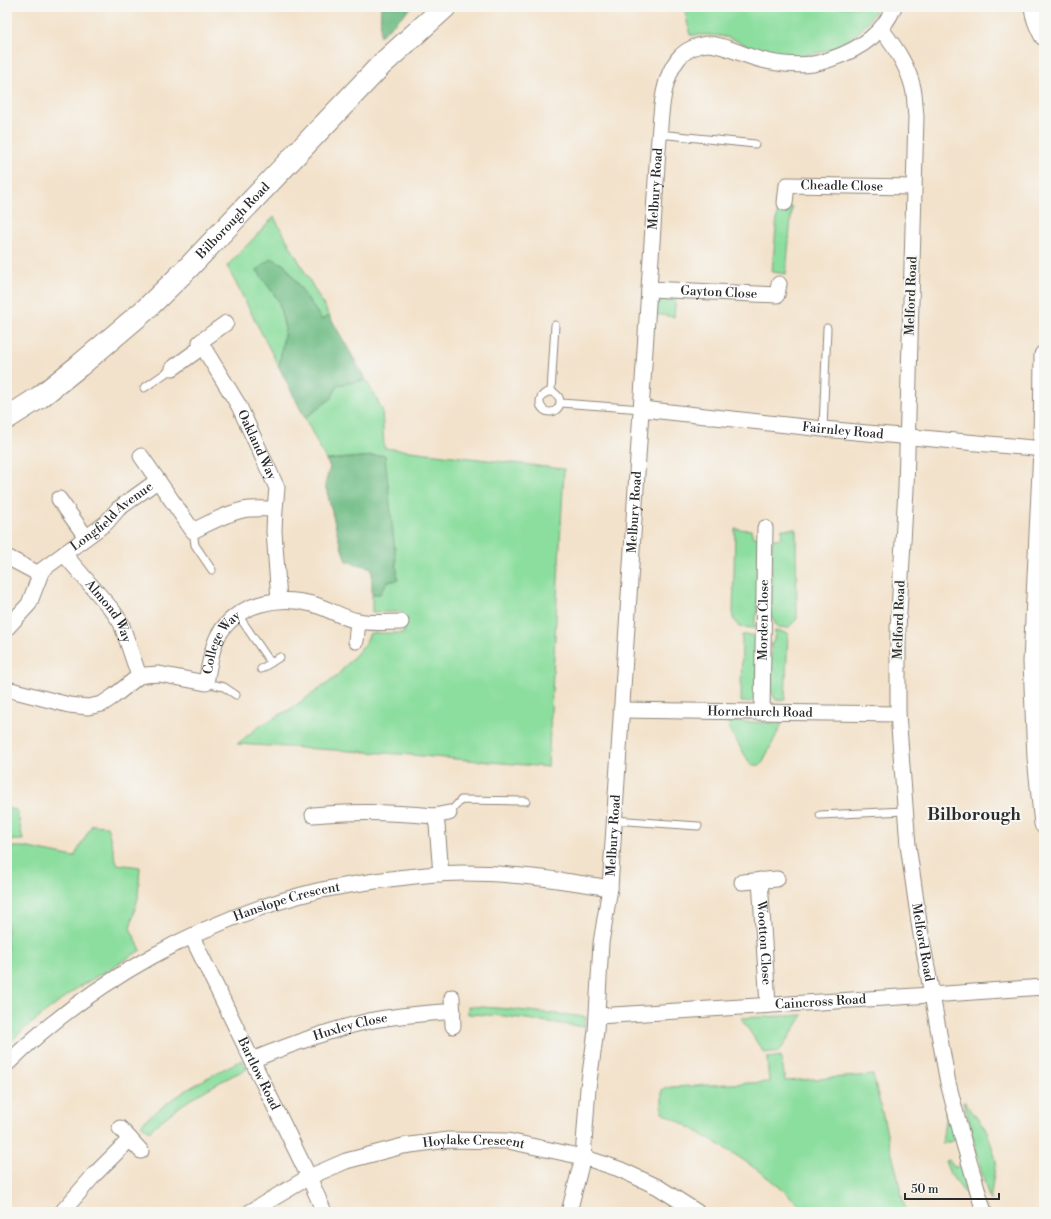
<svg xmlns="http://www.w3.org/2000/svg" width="1051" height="1219" font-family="'Libre Bodoni',serif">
  <rect width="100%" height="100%" fill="#f6f6f2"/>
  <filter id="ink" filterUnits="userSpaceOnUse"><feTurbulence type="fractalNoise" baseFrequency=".025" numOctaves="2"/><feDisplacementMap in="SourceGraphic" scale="8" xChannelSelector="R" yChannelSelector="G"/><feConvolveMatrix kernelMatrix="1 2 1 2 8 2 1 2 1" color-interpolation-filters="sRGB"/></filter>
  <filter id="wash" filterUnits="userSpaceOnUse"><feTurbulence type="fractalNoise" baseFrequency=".012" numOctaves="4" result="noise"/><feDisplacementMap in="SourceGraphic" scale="16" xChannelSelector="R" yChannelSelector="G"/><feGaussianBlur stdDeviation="0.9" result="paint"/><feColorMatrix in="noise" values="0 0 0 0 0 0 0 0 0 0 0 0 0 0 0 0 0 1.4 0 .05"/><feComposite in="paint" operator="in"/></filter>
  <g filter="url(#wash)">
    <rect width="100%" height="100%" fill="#f3e2cb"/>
    <path fill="#8cde9f" stroke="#5c8465" d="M684,7H877C868,25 858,36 840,45C812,59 784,58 754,48C746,46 739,41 732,39C718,34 704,35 690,35Z
      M778,206L792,207L786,274L772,272Z
      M274,217L329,315L322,320L285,265L257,270L278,300L285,329L279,367L227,266Z
      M676,296L674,317L654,314C656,298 661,297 676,296Z
      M366,380L382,409L384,448L564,469L548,767L399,754L237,744L261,725L289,710L335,678L365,644L370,633H404L402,612H372V594H380L387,582L398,580L384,455L326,460L305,418L330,399L338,385Z
      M735,529L751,530L753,537L759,538L757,615L755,619V628L739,627L733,618Z
      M782,529H796L797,619L788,628L777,627L770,614L772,543L774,539L781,538Z
      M775,631L788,633L785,700H776L771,692V645L774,640Z
      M742,635H753L758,643L756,694C753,703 749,703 741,702Z
      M728,721L782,723L779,730L761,765H751L729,729Z
      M7,808L17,810L23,840H7Z
      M92,825L107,826L117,864L140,867L138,898L130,928L141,950L76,989L23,1030L7,1045V847H24L74,857Z
      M468,1006L509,1009L586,1017L585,1027L504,1016L468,1014Z
      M803,1015L780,1051L764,1053L741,1018Z
      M781,1056L785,1081L873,1075L906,1212H806C765,1169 713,1140 662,1112V1090L671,1087L769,1082L767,1058Z
      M242,1060L247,1069C211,1085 178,1105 149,1131L141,1124C172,1097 206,1077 242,1060Z
      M964,1101L987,1131L996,1160L990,1201L983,1178Z
      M946,1111H949L955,1140L942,1144Z
      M949,1160L954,1167L963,1166L971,1197L969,1198L950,1174L945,1161Z"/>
    <path fill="#71bd86" stroke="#4e7458" d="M381,7H412L380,36Z
      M271,258L285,265L322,320L329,315L366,380L338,385L331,399L305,418L279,367L285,329L278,300L257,270Z
      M385,455L398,580L387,582L380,594H372V568L346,561L339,540L325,484L330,467L326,460Z"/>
  </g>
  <g filter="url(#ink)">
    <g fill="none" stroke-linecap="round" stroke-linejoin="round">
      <g stroke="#8f867b" stroke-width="9">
        <path id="service" d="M659,134L755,144
          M144,388L173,368
          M540 402a10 10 0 1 1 20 0a10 10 0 1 1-20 0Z
          M551,392L555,325
          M561,403L642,409
          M823,429L827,328
          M193,531L195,545L212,570
          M238,615L271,663
          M261,669L280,657
          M206,683L224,687L236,695
          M449,813L461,800L526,801
          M820,815L905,811
          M614,820L698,826"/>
      </g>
      <g stroke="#8f867b" stroke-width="17">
        <g id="minor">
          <path id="s1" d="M881,29C896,48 910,69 914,93C915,101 915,108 916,116L906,489L898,629V714L908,845L920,929L948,1083L964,1144L984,1212"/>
          <path id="s2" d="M785,203L787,185L914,187"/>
          <path id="s3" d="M649,289L777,295L779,284"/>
          <path id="s4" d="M226,323L200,342L239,406L277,488L275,509L274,531L279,600"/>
          <path d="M173,368L202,347"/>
          <path id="s5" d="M642,409L823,429L1044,449"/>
          <path d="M141,456L193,531C209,523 225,514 243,510C253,508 264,509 275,509"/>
          <path d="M59,499L86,537"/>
          <path id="s6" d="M64,554L113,611L121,623L139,676"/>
          <path d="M7,557L39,574"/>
          <path id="s7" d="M7,628L29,604L42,570L106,523L118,509L157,481"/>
          <path d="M356,641L358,621"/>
          <path id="s8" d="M7,689L69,705L88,707L102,704L114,696L139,676L145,675L159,674L206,683C209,668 211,649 218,636C237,603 279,595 312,604C328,608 342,618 358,621C372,624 387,622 401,622"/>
          <path id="s9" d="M621,710L898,714"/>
          <path id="s10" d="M762,712L765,528"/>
          <path d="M313,815C352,811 394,812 434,816L437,825L441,874"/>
          <path d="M434,816L449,813"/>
          <path id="s11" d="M760,880L768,1005"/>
          <path d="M742,882L777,879"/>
          <path id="s12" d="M192,937L309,1177L324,1212"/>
          <path d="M452,997L453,1026"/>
          <path id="s13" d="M598,1016L931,995L1044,987"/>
          <path id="s14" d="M252,1060C289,1045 326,1031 365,1022C394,1015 424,1014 453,1011"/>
          <path id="s15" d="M7,1064C90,982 203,919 317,891C336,887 356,884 375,881C404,877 434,873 463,873C513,873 561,880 610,888"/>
          <path d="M120,1128L141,1151"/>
          <path d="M62,1212L95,1174L130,1139"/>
          <path id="s16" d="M250,1212L309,1177L346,1161L403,1146L448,1140L508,1141L583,1157L619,1169L658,1187L697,1212"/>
          <path id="s17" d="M569,1212L583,1157L588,1088L596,1031L601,943L610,888L658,150C661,122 660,81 678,59C685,50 698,44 710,44C728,46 744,56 762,60C778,64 797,66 813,64C819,63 825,61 831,59C858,50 883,34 894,7"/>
        </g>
      </g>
      <g stroke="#8f867b" stroke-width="21">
        <path id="tertiary" d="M1034,7C1035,18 1039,26 1044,36
          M1044,355L1043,449L1033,662L1037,758L1044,824"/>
      </g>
      <g stroke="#8f867b" stroke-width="24">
        <g id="primary">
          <path id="s18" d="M7,418L40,397L79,366L145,310L187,269L382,64L445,7"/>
        </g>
      </g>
      <use href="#service" stroke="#fff" stroke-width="7"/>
      <use href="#minor" stroke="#fff" stroke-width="15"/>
      <use href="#tertiary" stroke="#fff" stroke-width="19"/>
      <use href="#primary" stroke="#fff" stroke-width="22"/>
    </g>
  </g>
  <g text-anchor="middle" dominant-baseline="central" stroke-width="4" stroke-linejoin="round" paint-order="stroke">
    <g font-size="13" fill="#2b2b2b" stroke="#f6f6f2">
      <text stroke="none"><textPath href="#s2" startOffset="73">Cheadle Close</textPath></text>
      <text stroke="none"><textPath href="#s17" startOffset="1028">Melbury Road</textPath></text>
      <text stroke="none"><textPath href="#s18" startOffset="301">Bilborough Road</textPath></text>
      <text stroke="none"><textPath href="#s3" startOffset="70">Gayton Close</textPath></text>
      <text transform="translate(911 296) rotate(-88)">Melford Road</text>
      <text stroke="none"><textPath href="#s5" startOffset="202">Fairnley Road</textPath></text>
      <text stroke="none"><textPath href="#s4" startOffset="150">Oakland Way</textPath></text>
      <text stroke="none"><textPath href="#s17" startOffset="704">Melbury Road</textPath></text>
      <text stroke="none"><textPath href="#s7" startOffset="157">Longfield Avenue</textPath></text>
      <text stroke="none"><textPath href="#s6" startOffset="73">Almond Way</textPath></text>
      <text stroke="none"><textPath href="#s10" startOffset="92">Morden Close</textPath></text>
      <text transform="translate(899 620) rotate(-88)">Melford Road</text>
      <text stroke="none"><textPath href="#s8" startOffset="256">College Way</textPath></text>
      <text stroke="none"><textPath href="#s9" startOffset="139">Hornchurch Road</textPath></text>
      <text stroke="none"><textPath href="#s17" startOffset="380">Melbury Road</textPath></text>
      <text stroke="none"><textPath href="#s15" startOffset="327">Hanslope Crescent</textPath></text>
      <text stroke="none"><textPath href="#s11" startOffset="63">Wootton Close</textPath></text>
      <text stroke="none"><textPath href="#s1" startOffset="924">Melford Road</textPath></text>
      <text stroke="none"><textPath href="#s13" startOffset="223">Caincross Road</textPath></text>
      <text stroke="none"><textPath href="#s14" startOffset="104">Huxley Close</textPath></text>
      <text stroke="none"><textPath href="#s12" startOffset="152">Bartlow Road</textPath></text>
      <text stroke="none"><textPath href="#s16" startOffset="239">Hoylake Crescent</textPath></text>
    </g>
    <g font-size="17" font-weight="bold" fill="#2b2b2b" stroke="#f6f6f2">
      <text x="974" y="815">Bilborough</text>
    </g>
  </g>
  <rect width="1051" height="1219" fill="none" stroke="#f6f6f2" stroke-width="24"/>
  <path d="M905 1193v6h94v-6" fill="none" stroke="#2b2b2b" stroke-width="2"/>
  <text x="911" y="1193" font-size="12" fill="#2b2b2b" stroke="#f6f6f2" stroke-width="3" paint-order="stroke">50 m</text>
</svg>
